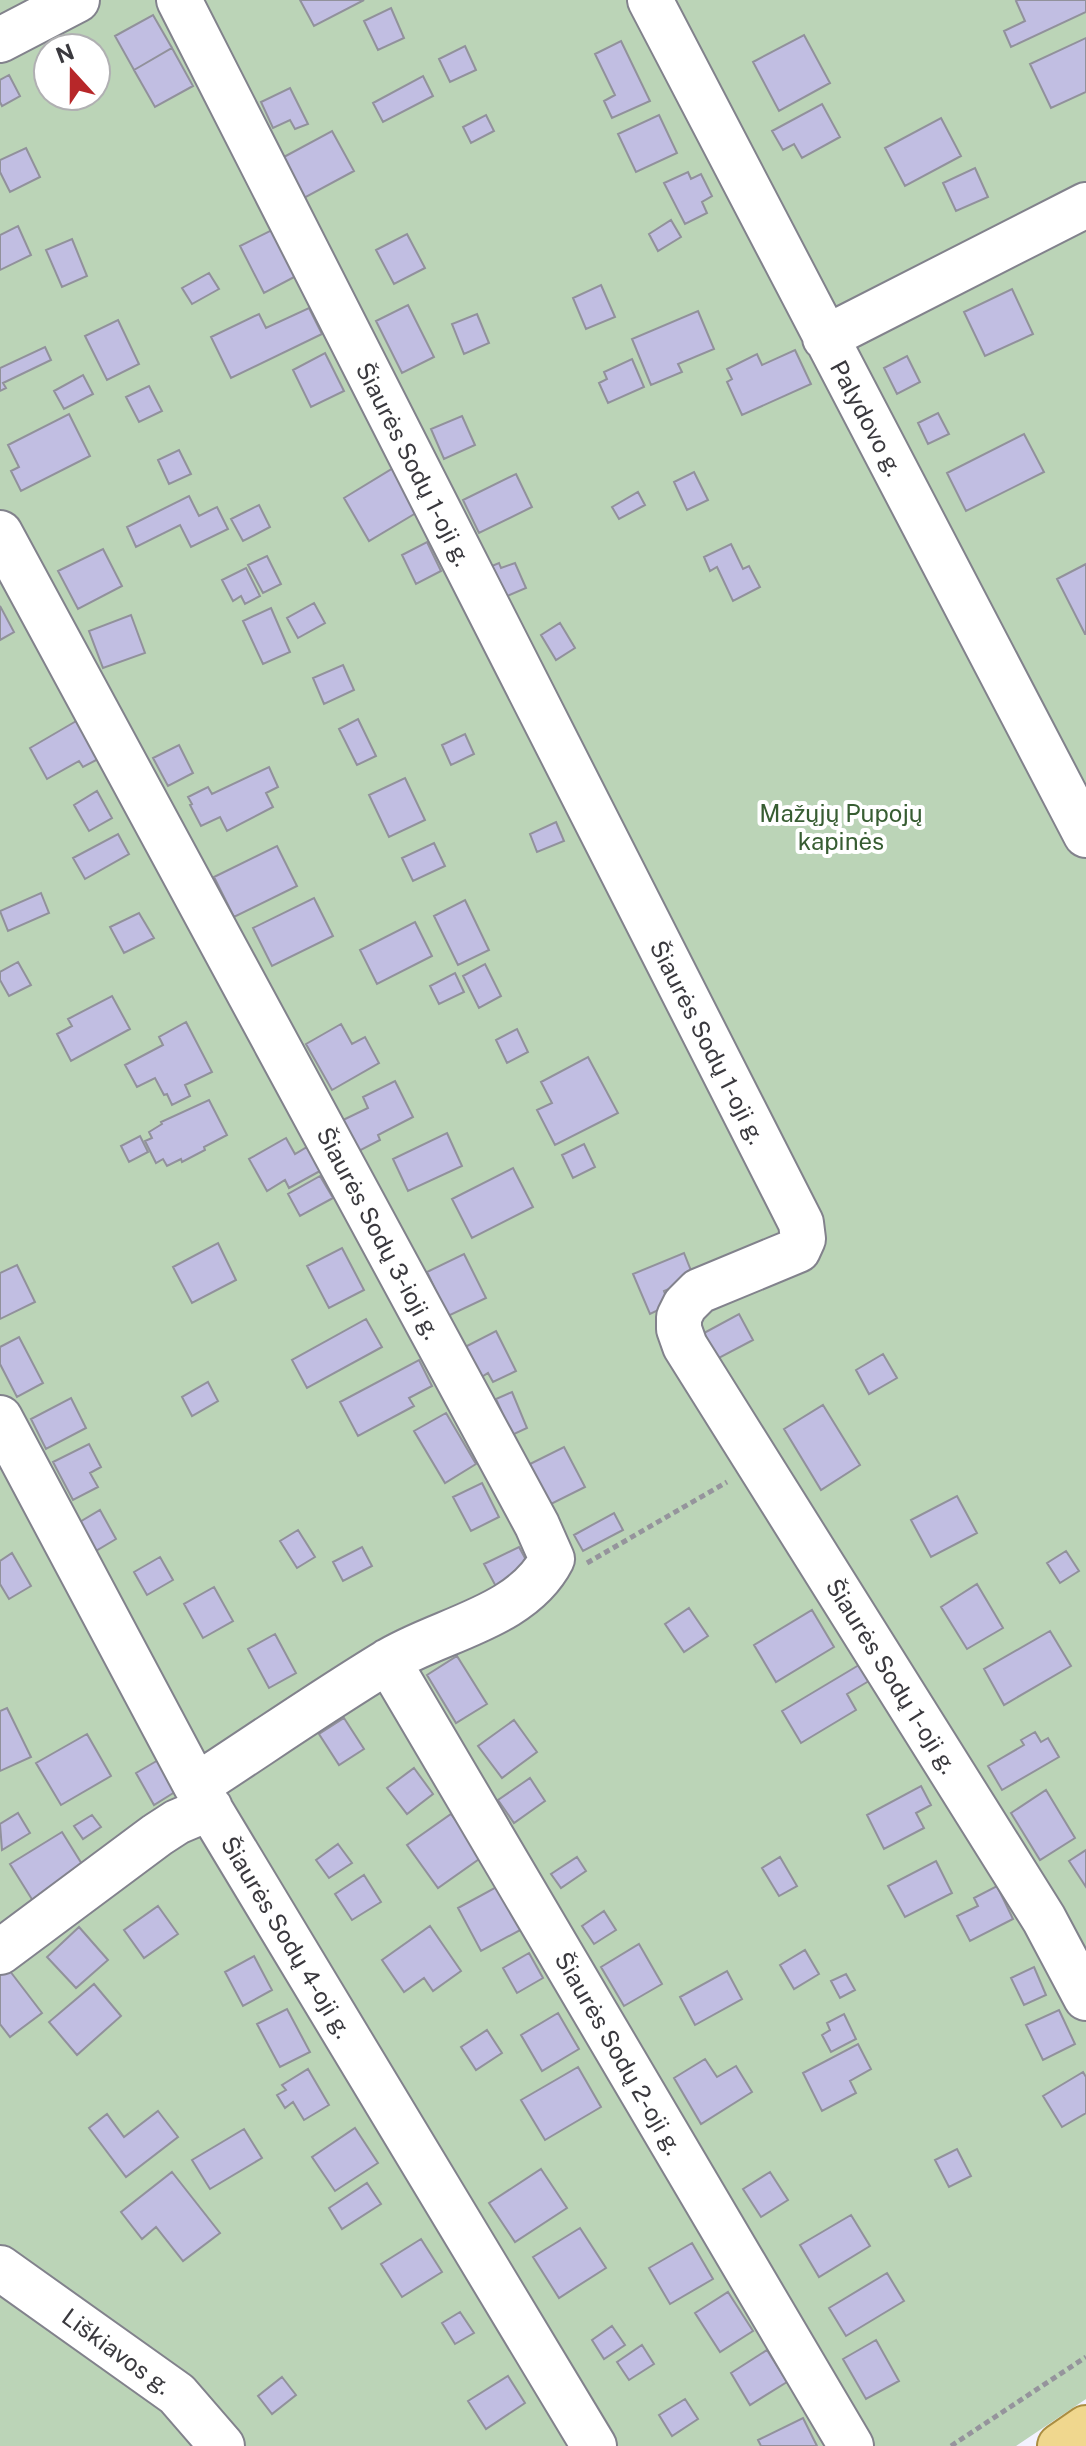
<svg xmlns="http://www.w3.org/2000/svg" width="1086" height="2446" font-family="'Public Sans',sans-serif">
  <rect width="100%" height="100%" fill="#f3f2fe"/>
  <path fill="#bbd4b7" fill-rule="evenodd" d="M0,0H1086V2399L1016,2446H0ZM48,48H96V96H48Z"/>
  <path fill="#c1bee2" stroke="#91919b" stroke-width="2" d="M300,0H364L314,26Z
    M1018,0H1086V12L1011,47L1004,31L1025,21L1016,1Z
    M391,8L404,38L378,50L364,21Z
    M153,15L172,48L134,70L115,36Z
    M804,35L830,83L779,111L753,62Z
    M1086,38V92L1051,108L1030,64Z
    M621,41L650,101L612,118L604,101L615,95L595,54Z
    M465,46L476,70L450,82L439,59Z
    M172,48L193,86L155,107L134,70Z
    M9,75L20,96L2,106L0,102V80Z
    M423,76L433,96L383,122L373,103Z
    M290,88L308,124L295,129L290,120L273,128L261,102Z
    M822,104L840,137L802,158L794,144L783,150L772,131Z
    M486,115L494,131L471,143L463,127Z
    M659,115L677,153L636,172L618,134Z
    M941,118L961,156L905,186L885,148Z
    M332,131L354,171L304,198L282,158Z
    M26,148L40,177L10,192L0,172V160Z
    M975,168L988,197L956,211L943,183Z
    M688,172L691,179L701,174L712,196L702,202L707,213L685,224L664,183Z
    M671,220L681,237L658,251L649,234Z
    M18,226L31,255L0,270V235Z
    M274,229L298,275L264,293L240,246Z
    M407,234L425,268L394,284L376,250Z
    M72,239L87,276L62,287L46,250Z
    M209,273L219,289L192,304L182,288Z
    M601,285L615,317L586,329L573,298Z
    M1012,289L1033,334L985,356L964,312Z
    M408,305L434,357L402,373L376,321Z
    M309,308L322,334L231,378L211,337L259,314L266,328Z
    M698,311L714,349L678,364L682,372L651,385L632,339Z
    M477,314L489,343L464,354L452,324Z
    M118,320L139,364L107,380L85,336Z
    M45,347L51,360L3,383L6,388L0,391V368Z
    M795,350L811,384L742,415L727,382L732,379L727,369L757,354L762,365Z
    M325,353L344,391L311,407L293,370Z
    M907,356L920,382L897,394L884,368Z
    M632,359L644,387L608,403L599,383L607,379L604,372Z
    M83,375L93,394L64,409L54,391Z
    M149,386L162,411L139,422L126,397Z
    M938,413L949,434L928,444L918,423Z
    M69,414L90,456L21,491L11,471L19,467L8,445Z
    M462,416L475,445L444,459L431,429Z
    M1024,434L1044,472L966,511L947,473Z
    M179,450L191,474L169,484L158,460Z
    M395,467L421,510L369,541L344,498Z
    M694,472L708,500L687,510L674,482Z
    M516,474L532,507L479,533L463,500Z
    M638,492L645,505L619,519L612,507Z
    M189,496L199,516L217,507L228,529L191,547L180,525L136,547L127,527Z
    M259,505L270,527L243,541L231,519Z
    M427,542L441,571L416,584L402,555Z
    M731,544L743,569L749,566L760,587L733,601L717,567L710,571L704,557Z
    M103,549L122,586L78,609L58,571Z
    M267,556L281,584L263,593L248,565Z
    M499,563L501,568L515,563L526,588L500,599L487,568Z
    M1086,564V634H1085L1057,579Z
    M246,568L260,596L245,604L241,596L233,601L222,580Z
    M314,603L325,623L298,638L287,618Z
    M0,606L14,632L0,640Z
    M271,608L290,652L263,664L243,621Z
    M131,615L145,653L103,668L89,631Z
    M560,623L575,648L556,660L541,635Z
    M343,665L354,690L324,704L313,678Z
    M358,719L376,756L357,765L339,729Z
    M78,720L100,758L83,767L79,761L47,779L30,748Z
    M465,734L474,754L451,765L442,745Z
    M179,745L193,773L168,786L153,758Z
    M269,767L278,787L266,793L273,807L227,831L220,817L201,826L190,805L192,804L188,797L208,787L212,794Z
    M405,778L425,820L389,837L369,795Z
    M97,791L112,818L89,831L74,805Z
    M556,822L564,841L537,852L530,834Z
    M118,834L129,854L85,879L73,858Z
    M434,843L445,866L413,881L402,858Z
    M277,846L297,886L234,917L214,877Z
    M41,893L49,913L8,931L0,911Z
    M314,898L333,936L272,966L253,928Z
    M465,900L489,950L458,965L434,916Z
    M139,913L154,938L124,953L110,927Z
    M415,922L432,956L377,984L360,950Z
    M18,962L31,985L9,996L0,980V972Z
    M485,964L501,996L479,1008L463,976Z
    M455,973L464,992L439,1004L430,986Z
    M112,996L130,1029L71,1061L57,1034L72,1026L68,1019Z
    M186,1022L212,1072L185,1085L190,1096L172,1105L167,1094L164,1095L155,1078L137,1087L125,1065L163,1045L159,1037Z
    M341,1024L352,1044L365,1037L379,1063L332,1090L306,1044Z
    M517,1029L528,1052L507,1063L496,1040Z
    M588,1057L618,1113L555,1145L537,1110L552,1103L541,1082Z
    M395,1081L413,1117L378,1135L380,1140L357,1152L341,1121L368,1108L363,1097Z
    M209,1100L227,1135L204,1147L205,1150L182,1162L181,1159L167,1166L163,1159L156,1163L145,1141L152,1138L149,1132L162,1124L161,1122Z
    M447,1133L462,1166L408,1191L393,1159Z
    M140,1136L148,1152L129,1162L121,1146Z
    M286,1138L295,1154L307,1147L320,1171L289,1188L285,1180L267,1191L249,1159Z
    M584,1144L595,1167L573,1178L562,1155Z
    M513,1168L533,1207L472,1238L452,1199Z
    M320,1176L333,1198L300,1216L288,1194Z
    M218,1243L236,1280L192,1303L173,1267Z
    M342,1248L364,1290L329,1308L307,1266Z
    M684,1253L694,1278L664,1291L669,1305L650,1314L633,1274Z
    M464,1254L486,1298L448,1316L427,1272Z
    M17,1265L35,1302L0,1319V1273Z
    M739,1314L753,1340L717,1359L704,1333Z
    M366,1319L382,1347L307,1388L292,1360Z
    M496,1331L516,1371L493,1382L488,1373L480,1378L465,1347Z
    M19,1337L43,1383L17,1397L0,1364V1347Z
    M883,1354L897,1378L869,1394L856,1370Z
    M419,1360L432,1386L409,1398L414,1406L358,1436L340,1402Z
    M208,1382L218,1401L192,1416L182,1397Z
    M512,1392L527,1428L512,1435L496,1399Z
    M71,1398L86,1428L46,1449L31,1419Z
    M823,1405L860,1465L821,1490L784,1429Z
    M446,1413L476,1464L445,1483L414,1431Z
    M89,1444L101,1467L90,1473L98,1487L73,1500L53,1462Z
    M564,1447L585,1487L547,1506L526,1466Z
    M482,1483L499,1517L471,1531L453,1497Z
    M957,1496L977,1533L931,1557L911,1520Z
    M100,1510L116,1539L94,1552L78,1523Z
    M614,1513L623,1530L583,1551L574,1535Z
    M298,1530L315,1557L297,1568L280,1541Z
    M362,1547L372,1566L343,1581L333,1562Z
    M519,1547L536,1578L501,1596L484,1564Z
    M1066,1551L1079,1571L1060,1583L1047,1563Z
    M12,1553L31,1586L9,1599L0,1584V1561Z
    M160,1557L173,1580L147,1595L134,1572Z
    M977,1584L1003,1628L967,1649L941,1607Z
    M214,1587L233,1621L203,1638L184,1604Z
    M689,1608L708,1636L684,1652L665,1624Z
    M812,1610L834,1647L776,1682L754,1645Z
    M1050,1631L1071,1666L1004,1705L984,1669Z
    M275,1634L296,1673L269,1688L248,1649Z
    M457,1656L487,1704L456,1723L427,1675Z
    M869,1659L879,1675L847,1694L856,1710L801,1743L782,1711Z
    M7,1708L31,1757L0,1771V1711Z
    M344,1718L364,1749L339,1765L319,1734Z
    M514,1720L537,1752L502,1778L478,1746Z
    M1035,1732L1041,1742L1048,1738L1059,1757L1002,1790L988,1766L1024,1745L1021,1740Z
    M87,1734L111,1776L61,1805L36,1763Z
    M160,1759L178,1790L154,1805L136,1773Z
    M414,1768L433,1794L407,1814L387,1788Z
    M530,1778L545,1801L514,1823L498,1800Z
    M921,1786L931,1805L916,1813L924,1828L884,1849L867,1815Z
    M1046,1790L1075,1838L1040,1860L1011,1813Z
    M18,1813L30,1833L2,1850L0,1824Z
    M451,1814L482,1857L438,1888L407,1845Z
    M92,1815L101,1827L83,1839L74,1826Z
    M62,1832L85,1869L33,1901L10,1864Z
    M338,1844L352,1863L329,1878L316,1860Z
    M1086,1850V1887L1069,1861Z
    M577,1857L586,1871L561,1888L551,1874Z
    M780,1857L797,1886L779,1896L762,1868Z
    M936,1861L952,1893L905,1917L888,1886Z
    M364,1875L381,1902L352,1920L335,1894Z
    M500,1885L524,1928L481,1951L458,1908Z
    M997,1886L1013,1919L970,1941L957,1916L978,1906L974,1898Z
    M158,1906L178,1934L144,1958L124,1930Z
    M604,1911L616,1930L594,1944L582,1926Z
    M430,1926L461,1971L433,1991L424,1978L404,1992L382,1960Z
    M79,1927L108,1960L76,1988L47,1957Z
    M639,1944L662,1984L624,2006L601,1967Z
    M805,1950L819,1974L794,1989L780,1965Z
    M529,1953L543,1978L517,1993L503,1968Z
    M254,1956L272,1990L243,2006L225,1972Z
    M3,1962L42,2013L10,2037L0,2024V1964Z
    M1034,1967L1046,1995L1024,2005L1011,1978Z
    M727,1971L742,1999L695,2025L680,1997Z
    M846,1974L855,1990L840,1998L831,1981Z
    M94,1984L121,2016L77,2055L49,2022Z
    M287,2009L310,2052L280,2067L257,2024Z
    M1059,2010L1075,2044L1043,2060L1026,2025Z
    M558,2013L579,2049L542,2071L521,2035Z
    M844,2014L856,2039L831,2052L822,2035L830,2030L827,2023Z
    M487,2030L502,2053L476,2070L461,2047Z
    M858,2044L871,2069L850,2081L856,2093L822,2111L803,2073Z
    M705,2059L717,2077L736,2066L752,2092L701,2124L674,2078Z
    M578,2067L601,2107L545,2140L521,2100Z
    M308,2069L329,2105L304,2120L293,2102L285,2108L277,2095L286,2090L282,2085Z
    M1083,2072L1086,2077V2113L1062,2127L1043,2096Z
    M158,2111L178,2137L126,2177L89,2128L107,2114L124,2137Z
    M355,2128L378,2163L335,2191L312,2157Z
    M244,2129L262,2158L210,2189L192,2160Z
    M957,2149L971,2176L949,2187L935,2160Z
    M541,2169L567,2208L515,2242L489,2203Z
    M172,2172L220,2233L183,2261L156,2227L142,2239L121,2212Z
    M770,2172L788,2200L761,2217L743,2189Z
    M367,2183L381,2204L342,2229L329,2208Z
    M851,2215L870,2246L819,2277L800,2245Z
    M580,2228L606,2268L559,2298L533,2257Z
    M421,2239L442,2272L402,2297L381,2264Z
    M692,2243L713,2279L670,2304L649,2268Z
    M887,2273L904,2301L846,2336L829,2308Z
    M728,2292L753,2331L720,2352L695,2313Z
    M460,2312L474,2333L455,2344L442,2323Z
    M612,2326L625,2345L604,2359L592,2340Z
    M876,2340L899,2381L866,2399L843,2359Z
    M642,2345L654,2364L629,2380L617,2362Z
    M767,2350L787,2382L750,2405L731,2373Z
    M508,2376L525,2403L486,2429L468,2401Z
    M282,2377L296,2395L272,2414L258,2396Z
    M685,2399L698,2419L672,2436L659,2415Z
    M803,2418L817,2446H761L758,2440Z"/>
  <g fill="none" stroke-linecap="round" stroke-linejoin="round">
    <g stroke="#82828c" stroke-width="48">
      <path id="minor" d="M179,0L801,1223L803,1239L798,1250L699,1291L685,1305L679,1317V1329L685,1346L1044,1919L1086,1998
        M650,0L1086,835
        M0,40L77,0
        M825,338L1086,205
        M0,533L537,1525L552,1559C521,1619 439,1629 385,1663C321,1702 259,1745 196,1786
        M0,1418L196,1786L594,2446
        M388,1661L851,2446
        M0,1952L157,1835L177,1822L210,1808
        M0,2268L177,2394L222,2446"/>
    </g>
    <g stroke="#aa8e41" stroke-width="48">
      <path id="major" d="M1060,2446L1086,2428"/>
    </g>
    <path stroke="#95949c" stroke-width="5" stroke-dasharray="6 4" stroke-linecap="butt" d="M587,1563L727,1482
      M951,2446L1086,2357"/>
    <use href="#minor" stroke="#fff" stroke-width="44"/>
    <use href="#major" stroke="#f0d78e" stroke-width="44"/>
  </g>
  <g text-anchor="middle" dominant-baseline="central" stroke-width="8" stroke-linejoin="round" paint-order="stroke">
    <g font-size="24" fill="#3a393e" stroke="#fff">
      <text transform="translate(867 418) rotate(62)">Palydovo g.</text>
      <text transform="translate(414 464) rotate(63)">Šiaurės Sodų 1-oji g.</text>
      <text transform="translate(708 1042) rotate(63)">Šiaurės Sodų 1-oji g.</text>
      <text transform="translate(379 1233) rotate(62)">Šiaurės Sodų 3-ioji g.</text>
      <text transform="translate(892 1676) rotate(58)">Šiaurės Sodų 1-oji g.</text>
      <text transform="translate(287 1937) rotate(59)">Šiaurės Sodų 4-oji g.</text>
      <text transform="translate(619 2053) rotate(60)">Šiaurės Sodų 2-oji g.</text>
      <text transform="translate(117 2351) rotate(36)">Liškiavos g.</text>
    </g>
    <g font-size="24" fill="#375d32" stroke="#fff">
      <text x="841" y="813">Mažųjų Pupojų<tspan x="841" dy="28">kapinės</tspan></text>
    </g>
  </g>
  <g transform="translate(72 72) rotate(339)"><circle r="38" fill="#ffffff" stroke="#b0b0b2" stroke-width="2"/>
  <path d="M0-6L14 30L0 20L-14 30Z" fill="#b72729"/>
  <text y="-12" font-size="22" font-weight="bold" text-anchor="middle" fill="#3a393e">N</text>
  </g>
</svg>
